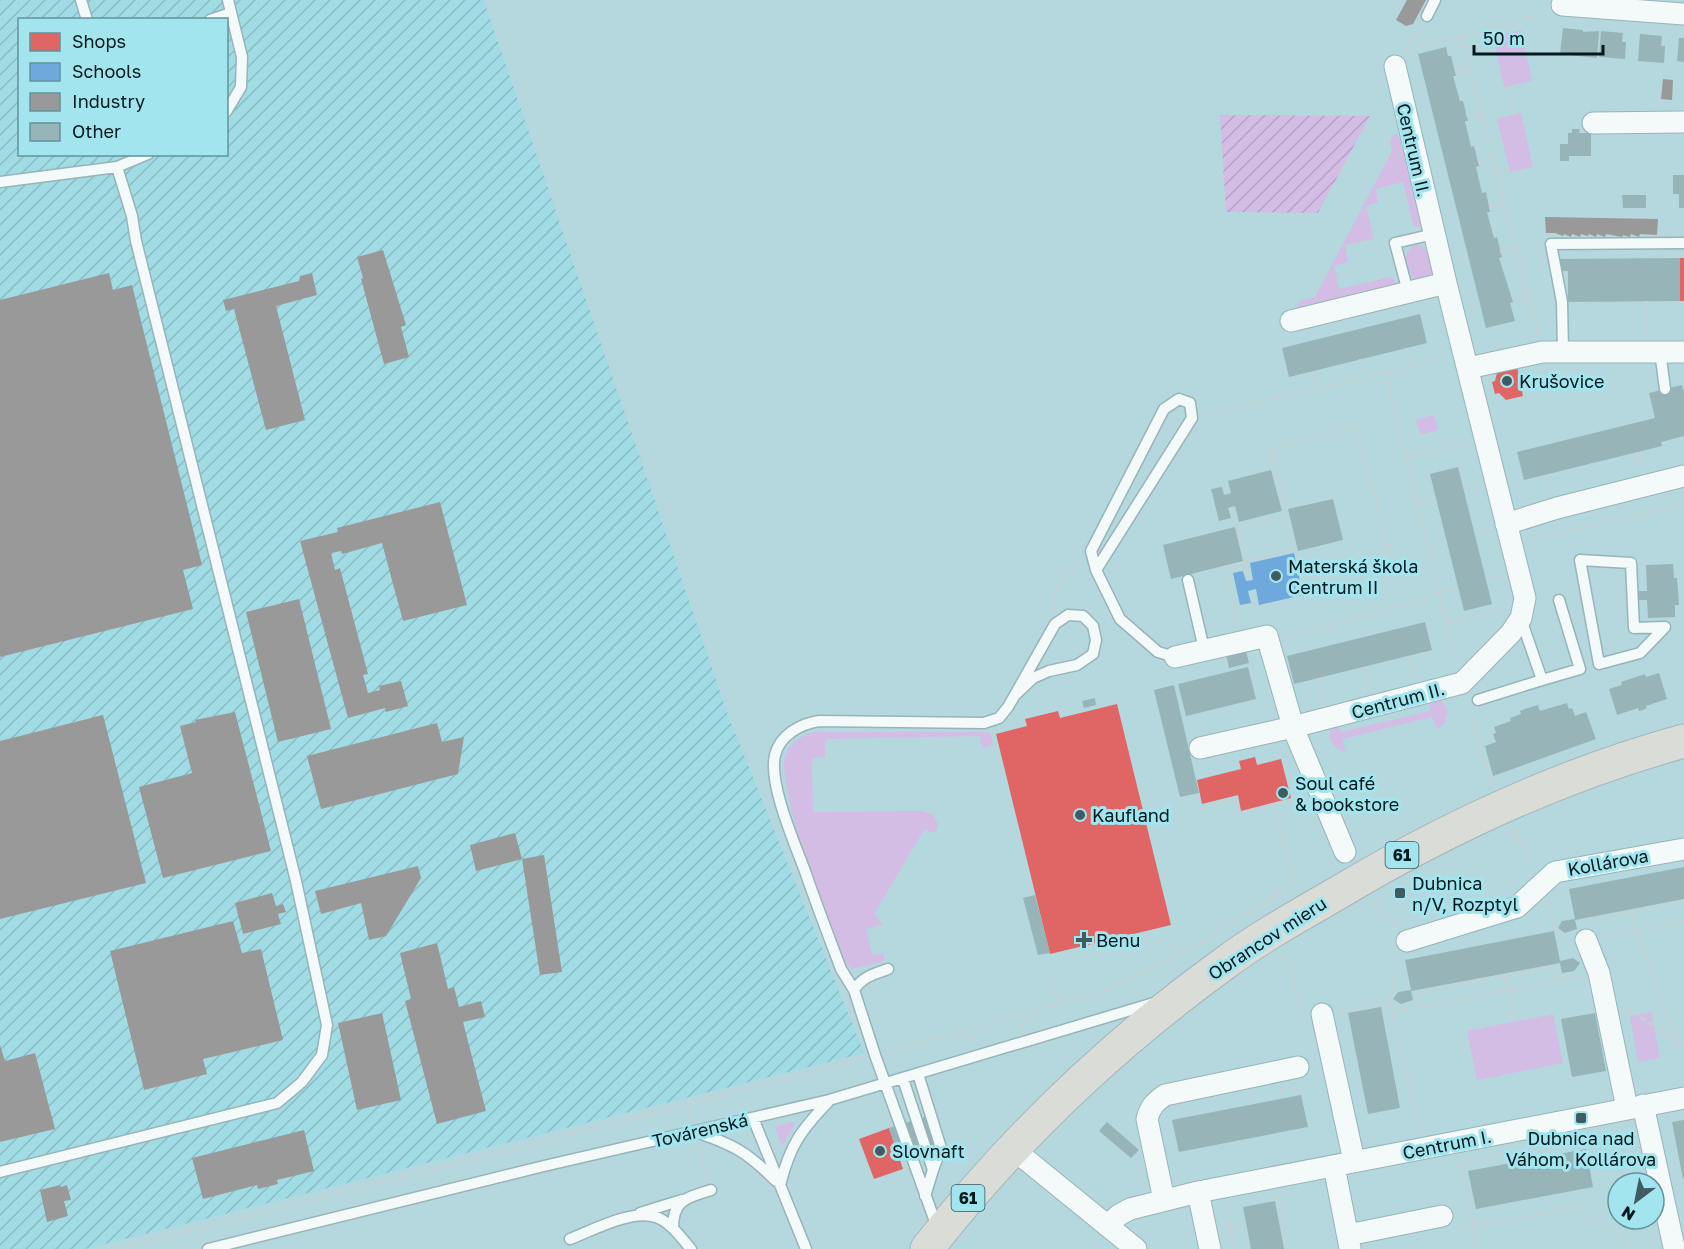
<svg xmlns="http://www.w3.org/2000/svg" width="1684" height="1249" font-family="'Golos Text',sans-serif">
  <defs>
    <pattern id="industrial-furrows" width="10" height="10" patternUnits="userSpaceOnUse" patternTransform="scale(1.5)"><rect width="10" height="10" fill="#a1dce5"/><path d="M-1 1l2-2M0 10L10 0M9 11l2-2" fill="none" stroke="#89bcc4"/></pattern>
    <pattern id="garden-furrows" width="10" height="10" patternUnits="userSpaceOnUse" patternTransform="scale(1.5)"><rect width="10" height="10" fill="#d3bde4"/><path d="M-1 1l2-2M0 10L10 0M9 11l2-2" fill="none" stroke="#b3a2c3"/></pattern>
  </defs>
  <rect width="100%" height="100%" fill="#b4d8de"/>
  <path fill="url(#industrial-furrows)" fill-rule="evenodd" d="M0,0H485V4L729,718L864,1053L85,1249H0ZM20,20H226V154H20Z"/>
  <path fill="#d3bde4" d="M1521,30L1532,81L1504,87L1493,36Z
    M1521,113L1533,167L1510,172L1497,119Z
    M1396,134L1403,139L1422,227H1415L1413,225L1403,182L1376,189L1378,203L1366,206L1374,239L1345,245L1348,262L1334,266L1339,289L1390,277L1394,279L1396,286L1297,309V305L1300,301L1315,297L1392,151L1390,141L1393,135Z
    M1414,245C1430,244 1438,265 1431,278L1417,282C1406,273 1400,254 1414,245Z
    M1434,415L1438,430L1421,435L1416,420Z
    M1430,697L1442,701L1448,712L1444,724L1438,729L1432,717L1343,739L1345,752C1329,746 1325,734 1335,720L1341,732L1430,711Z
    M816,732H990L993,745L982,748L980,736L827,739L825,741V757L812,759L813,812L923,811L933,815L938,824L936,833L924,830L874,914L883,924L866,929L872,955L883,953L884,959L882,962L852,969L845,963C824,906 797,848 787,788C786,779 782,766 785,756C790,742 803,734 816,732Z
    M1651,1012L1660,1058L1638,1062L1630,1016Z
    M1553,1014L1563,1063L1477,1080L1467,1031Z
    M793,1122L795,1124L782,1146L775,1127Z"/>
  <path fill="url(#garden-furrows)" d="M1220,115L1370,116L1318,213L1226,212Z"/>
  <path fill="#e06666" d="M1680,258H1684V301H1680Z
    M1517,368L1520,378L1525,381L1521,386L1523,396L1506,400L1499,393L1495,394L1492,382L1495,381L1497,373Z
    M1117,704L1171,925L1050,954L996,734L1027,726L1025,719L1058,711L1060,718Z
    M1255,757L1257,765L1281,759L1291,798L1241,811L1238,795L1202,804L1197,780L1241,769L1239,761Z
    M889,1128L903,1169L874,1179L859,1139Z"/>
  <path fill="#6fa8dc" d="M1294,553L1303,595L1259,605L1256,589L1248,591L1251,603L1240,605L1233,573L1243,571L1246,581L1253,580L1250,563Z"/>
  <path fill="#999" d="M1407,0H1426L1413,24L1406,26L1396,20Z
    M1663,79L1673,80L1672,100L1661,99Z
    M1545,217L1658,219L1657,235L1640,234L1639,237L1631,234L1630,237L1623,235L1622,237L1606,234L1605,237L1597,234L1596,237L1589,234L1588,236L1581,234L1580,237L1572,234L1571,237L1564,234L1563,236L1555,233H1546Z
    M383,250L406,325L401,327L409,357L384,364L361,279L363,278L357,257Z
    M109,273L113,290L132,285L202,565L183,570L193,609L0,657V300Z
    M312,273L317,295L276,306L305,420L266,430L234,309L226,311L223,300L299,281L300,276Z
    M440,502L467,605L403,621L382,543L342,554L341,551L331,553L335,570L340,568L368,674L363,675L368,693L380,690L379,686L401,681L408,706L386,712L385,708L348,718L300,541L338,532L337,528Z
    M299,599L331,729L278,742L246,612Z
    M235,712L271,851L163,878L139,787L192,773L180,726L196,722L195,720Z
    M103,715L146,883L0,919V741Z
    M437,723L442,742L464,737L458,774L321,809L307,756Z
    M515,833L522,859L476,871L470,845Z
    M544,855L562,972L540,975L522,859Z
    M418,866L421,878L386,936L369,940L361,903L321,914L315,891Z
    M272,893L276,906L283,904L286,912L278,914L281,924L243,934L235,903Z
    M233,921L242,953L261,949L283,1040L203,1059L207,1074L144,1090L110,951Z
    M437,943L448,989L454,987L459,1007L481,1001L485,1017L463,1022L486,1111L437,1124L405,1001L411,999L400,953Z
    M382,1013L401,1100L357,1110L338,1023Z
    M0,1045L5,1061L35,1053L55,1129L0,1142Z
    M304,1130L314,1171L277,1180L278,1184L258,1189L257,1185L203,1199L192,1158Z
    M60,1185L61,1187L67,1185L71,1200L64,1201L68,1216L47,1222L40,1190Z"/>
  <path fill="#97b4b9" d="M1563,28L1583,30V32L1599,31L1597,58L1560,54Z
    M1601,31L1623,33L1622,42H1626L1625,59L1599,57Z
    M1640,34L1662,36L1661,46H1665L1664,63L1638,61Z
    M1679,38H1684V62L1677,61Z
    M1446,47L1448,56H1451L1456,76H1453L1460,101H1463L1468,121H1465L1471,147L1474,146L1479,166L1476,167L1482,193L1486,192L1490,212H1487L1494,238L1497,237L1502,257L1499,258L1513,302L1510,303L1515,321L1486,328L1418,54Z
    M1572,129H1580L1579,133H1591V156H1569V161H1560V144H1568V133H1572Z
    M1673,175H1684V208H1679V194H1673Z
    M1622,195H1646V208H1623Z
    M1680,258V301L1568,302V271H1560L1559,259Z
    M1420,314L1427,343L1289,377L1282,348Z
    M1682,385L1684,392V436L1661,442L1662,446L1524,480L1517,452L1655,418L1649,393Z
    M1458,467L1492,604L1464,611L1430,474Z
    M1271,470L1282,511L1239,522L1235,506L1228,508L1231,518L1219,521L1211,489L1222,487L1224,495L1231,493L1228,481Z
    M1333,499L1343,540L1298,551L1288,509Z
    M1235,527L1243,561L1171,579L1163,545Z
    M1673,564L1674,578H1677L1679,605H1675V617L1648,618L1647,600H1639L1638,591H1647L1646,565Z
    M1425,622L1432,650L1294,684L1287,656Z
    M1244,644L1249,663L1229,668L1225,649Z
    M1248,667L1256,699L1186,716L1178,684Z
    M1659,673L1667,699L1646,706L1647,708L1643,710L1639,711L1638,708L1617,715L1609,689L1622,685L1621,682L1645,674L1646,677Z
    M1174,685L1199,793L1180,797L1154,690Z
    M1095,698L1096,705L1084,708L1082,701Z
    M1567,703L1569,709L1572,708L1575,716L1586,712L1596,739L1493,776L1485,746L1496,742L1493,734L1496,733L1494,727L1511,721L1510,718L1521,714L1520,711L1528,708L1538,705L1540,711Z
    M1684,867V899L1575,920L1577,929L1565,933L1558,928L1562,921L1575,919L1569,889Z
    M1035,895L1050,953L1038,955L1023,898Z
    M1554,931L1560,961L1573,958L1580,963L1574,971L1562,973L1560,963L1411,991L1413,1000L1401,1004L1393,999L1398,992L1411,990L1405,960Z
    M1381,1007L1400,1108L1368,1114L1348,1013Z
    M1595,1013L1606,1071L1572,1077L1561,1019Z
    M1301,1095L1308,1127L1179,1152L1172,1120Z
    M934,1114L944,1142L899,1157L889,1128Z
    M1684,1120V1178L1683,1179L1672,1122Z
    M1107,1122L1139,1150L1131,1158L1099,1131Z
    M1586,1149L1593,1187L1476,1209L1468,1171Z
    M1275,1201L1284,1249H1251L1243,1207Z"/>
  <g fill="none" stroke-linecap="round" stroke-linejoin="round">
    <g stroke="#97b4b8" stroke-width="13">
      <path id="service" d="M81,0L87,20
        M1427,16L1435,0
        M210,20L231,13
        M226,112L241,87L242,57L228,0
        M0,182L117,167L148,154
        M1408,292L1395,243L1434,234
        M1563,350L1562,302L1551,244L1684,243
        M1660,351L1665,389
        M1580,560L1631,563L1634,628L1665,627L1640,653L1599,664Z
        M1096,570L1091,551L1164,409L1179,399L1190,403L1192,418L1096,570L1120,619L1158,652L1175,657
        M1188,580L1204,649
        M1521,619L1542,680L1580,669L1559,600
        M1478,700L1542,680
        M854,990C862,977 874,974 888,969
        M918,1074L941,1148L933,1170
        M903,1079L933,1170L925,1196
        M753,1118L806,1249
        M696,1132C734,1145 747,1152 776,1181
        M0,1172L277,1103L302,1082L322,1055L327,1025L296,881L136,241L132,216L117,167
        M780,1185C790,1145 801,1130 829,1101
        M640,1213L682,1200
        M937,1227L875,1055L854,990L841,969C829,937 817,906 806,874C796,846 768,784 775,755C780,735 800,724 819,721L984,723L999,718L1008,707L1055,624L1068,615L1083,616L1093,626L1096,640L1093,654L1077,665L1049,671L1033,678L1016,694
        M673,1228C673,1199 687,1198 711,1190
        M570,1239C593,1230 632,1209 656,1217C671,1222 681,1238 691,1249
        M208,1249L544,1166L829,1100L1154,1003"/>
    </g>
    <g stroke="#97b4b8" stroke-width="23">
      <path id="minor" d="M1562,5L1684,14
        M1593,123L1684,122
        M1291,321L1446,283
        M1468,368L1542,352H1684
        M1506,524L1557,508L1684,476
        M1175,657L1267,636L1294,730L1345,852
        M1200,748L1293,727L1462,683L1511,633L1521,618L1525,598L1446,283L1395,66
        M1586,940L1599,973L1627,1108
        M1407,941L1517,907L1555,872L1684,849
        M1322,1014L1354,1161
        M1643,1105L1674,1247
        M1013,1149L1136,1249
        M1334,1166L1350,1248
        M1198,1192L1210,1249
        M1164,1200L1147,1119C1150,1107 1155,1102 1165,1095L1298,1067
        M1107,1226L1119,1215L1130,1209L1198,1192L1684,1098
        M1348,1235L1442,1216"/>
    </g>
    <g stroke="#a4b6b9" stroke-width="35">
      <path id="primary" d="M927,1249C1012,1140 1113,1044 1225,963C1260,937 1298,916 1336,894C1446,828 1560,775 1684,741"/>
    </g>
    <path stroke="#c6d1d4" stroke-width="3" stroke-dasharray="4.5 4.5" stroke-linecap="butt" d="M1461,35L1538,335
      M1406,50L1420,28
      M1404,52L1406,50L1509,24L1544,12
      M1455,71L1469,67
      M1508,86L1514,115
      M1466,115L1481,112
      M1478,161L1492,157
      M1496,172L1509,169
      M1489,207L1504,202
      M1448,217L1458,215
      M1500,252L1516,248
      M1459,262L1469,260
      M1512,298L1528,294
      M1646,301L1647,333
      M1470,308L1480,305
      M1406,348L1410,366
      M1360,359L1364,377
      M1314,371L1318,388
      M1385,372L1456,661
      M1206,415L1445,358
      M1637,452L1641,468
      M1406,458L1468,442
      M1592,463L1596,479
      M1547,475L1552,490
      M1464,488L1477,485
      M1417,502L1435,497
      M1231,507L1250,580
      M1284,516L1286,507L1270,449L1356,426L1389,552L1303,575L1297,555L1293,549
      M1237,529L1284,516L1293,549L1245,560
      M1475,533L1490,529
      M1534,537L1547,536L1684,504
      M1428,547L1447,542
      M1486,579L1502,575
      M1439,592L1458,588
      M1054,610C1052,586 1064,577 1080,561
      M1447,623L1505,610
      M1238,624L1225,570L1247,564
      M1285,637L1440,595
      M1409,656L1414,678
      M1363,667L1368,689
      M1319,678L1323,700
      M1470,711L1491,785
      M1203,807L1235,799L1239,814L1301,798
      M1511,828L1523,845L1533,866
      M1511,831L1514,839L1521,844
      M1374,903L1396,928
      M1547,903L1558,933L1567,935
      M1632,912L1636,931L1679,1043
      M1589,921L1684,902
      M1603,937L1684,922
      M1157,941L1184,953
      M1282,955L1290,965L1302,1017
      M1397,958L1390,1000L1414,1107L1423,1129
      M1049,974L1059,1004
      M1505,977L1515,1022
      M1421,1007L1418,993L1554,967L1556,981
      M1626,1008L1684,1045
      M1339,1011L1390,1000
      M1394,1012L1581,976
      M1020,1028L1039,1012
      M952,1036L979,1038
      M887,1052L1042,1009L1112,987L1184,953L1295,882L1274,805
      M1281,1088L1282,1098
      M1248,1095L1250,1105
      M687,1104L691,1119
      M1565,1143L1567,1152
      M698,1146L707,1177
      M1526,1150L1528,1160
      M1492,1157L1493,1166
      M1458,1163L1584,1138
      M1461,1163L1478,1249
      M1277,1196L1288,1249
      M1226,1204L1234,1249
      M1230,1228L1246,1225
      M1455,1229L1575,1207L1636,1249
      M118,1249L526,1146L864,1058"/>
    <use href="#service" stroke="#f4f9fa" stroke-width="10"/>
    <use href="#minor" stroke="#f4f9fa" stroke-width="21"/>
    <use href="#primary" stroke="#daddd7" stroke-width="33"/>
  </g>
  <g fill="#3f5c61" stroke="#a3e5ef" stroke-width="2">
    <circle cx="1507" cy="381" r="6"/>
    <circle cx="1276" cy="576" r="6"/>
    <circle cx="1283" cy="793" r="6"/>
    <circle cx="1080" cy="815" r="6"/>
    <rect x="1394" y="887" width="12" height="12" rx="3"/>
    <path d="M1081 931h6v6h6v6h-6v6h-6v-6h-6v-6h6z"/>
    <rect x="1575" y="1112" width="12" height="12" rx="3"/>
    <circle cx="880" cy="1151" r="6"/>
  </g>
  <g text-anchor="middle" dominant-baseline="central" stroke-width="6" stroke-linejoin="round" paint-order="stroke">
    <g fill="#a3e5ef" stroke="#31565c" stroke-width="1.5">
      <rect x="1385.5" y="842" width="33" height="26" rx="4.5"/>
      <rect x="951.5" y="1185" width="33" height="26" rx="4.5"/>
    </g>
    <g font-size="16" font-weight="bold" fill="#00191d">
      <text x="1402" y="855">61</text>
      <text x="968" y="1198">61</text>
    </g>
    <g font-size="18" fill="#00191d" stroke="#a3e5ef">
      <text transform="translate(1414 150) rotate(77)">Centrum II.</text>
      <text transform="translate(1398 700) rotate(-15)">Centrum II.</text>
      <text transform="translate(1608 862) rotate(-10)">Kollárova</text>
      <text transform="translate(1267 938) rotate(-33)">Obrancov mieru</text>
      <text transform="translate(700 1130) rotate(-13)">Továrenská</text>
      <text transform="translate(1447 1144) rotate(-11)">Centrum I.</text>
    </g>
    <g font-size="18" fill="#00191d" stroke="#a3e5ef" text-anchor="start">
      <text x="1519" y="381">Krušovice</text>
      <text x="1288" y="566">Materská škola<tspan x="1288" dy="21">Centrum II</tspan></text>
      <text x="1295" y="783">Soul café<tspan x="1295" dy="21">&amp; bookstore</tspan></text>
      <text x="1092" y="815">Kaufland</text>
      <text x="1412" y="883">Dubnica<tspan x="1412" dy="21">n/V, Rozptyl</tspan></text>
      <text x="1096" y="940">Benu</text>
      <text x="1581" y="1138" text-anchor="middle">Dubnica nad<tspan x="1581" dy="21">Váhom, Kollárova</tspan></text>
      <text x="892" y="1151">Slovnaft</text>
    </g>
  </g>
  <rect x="18" y="18" width="210" height="138" fill="#a3e5ef" stroke="#62939b" stroke-width="1.5"/>
  <rect x="30" y="33" width="30" height="18" fill="#e06666" stroke="#62939b" stroke-width="1.5"/>
  <text x="72" y="48" font-size="18" fill="#00191d">Shops</text>
  <rect x="30" y="63" width="30" height="18" fill="#6fa8dc" stroke="#62939b" stroke-width="1.5"/>
  <text x="72" y="78" font-size="18" fill="#00191d">Schools</text>
  <rect x="30" y="93" width="30" height="18" fill="#999999" stroke="#62939b" stroke-width="1.5"/>
  <text x="72" y="108" font-size="18" fill="#00191d">Industry</text>
  <rect x="30" y="123" width="30" height="18" fill="#97b4b9" stroke="#62939b" stroke-width="1.5"/>
  <text x="72" y="138" font-size="18" fill="#00191d">Other</text>
  <g transform="translate(1636 1201) rotate(212)"><circle r="28" fill="#a3e5ef" stroke="#62939b" stroke-width="1.5"/>
  <path d="M0-4.5L10 22L0 15L-10 22Z" fill="#3f5c61"/>
  <text y="-9" font-size="16" font-weight="bold" text-anchor="middle" fill="#00191d">N</text>
  </g>
  <path d="M1474 45v9h129v-9" fill="none" stroke="#00191d" stroke-width="3"/>
  <text x="1483" y="45" font-size="18" fill="#00191d" stroke="#a3e5ef" stroke-width="4.5" paint-order="stroke">50 m</text>
</svg>
